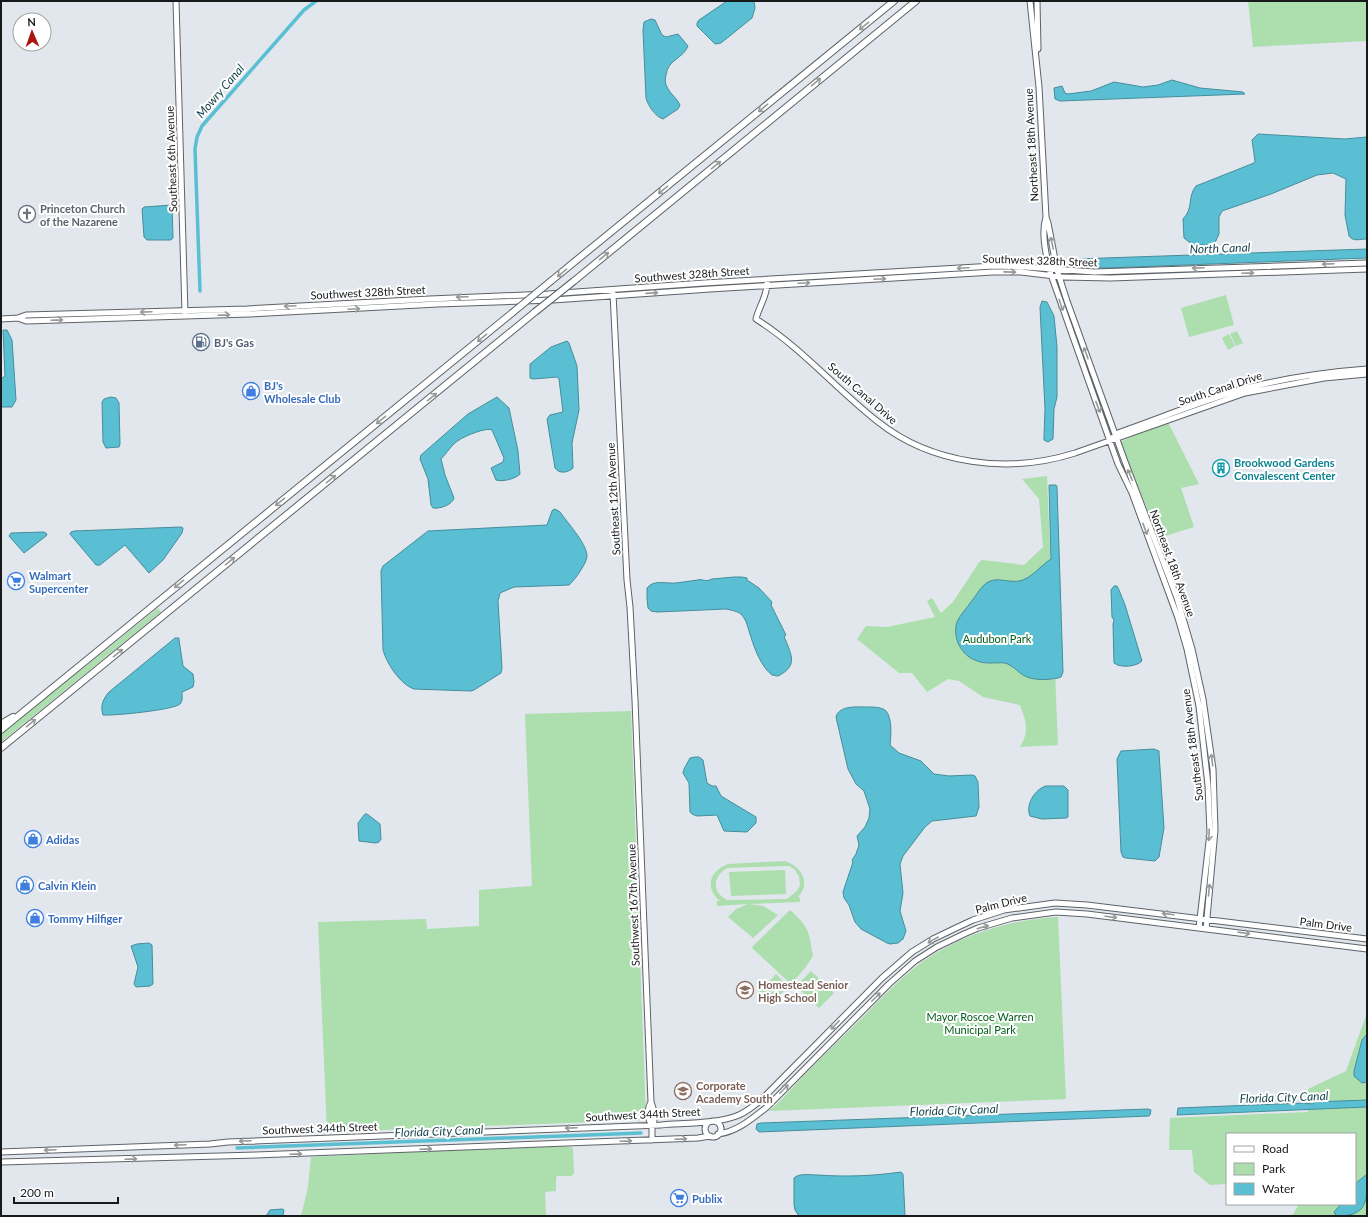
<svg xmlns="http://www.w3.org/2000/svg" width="1368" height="1217" font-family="Lato,sans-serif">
  <rect width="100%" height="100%" fill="#e1e7ec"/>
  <path fill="#acdeae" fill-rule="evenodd" d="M1248,1H1367V41L1253,47Z
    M751,282L757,284L674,289V288L677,287Z
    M1226,295L1234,325L1189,337L1181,308Z
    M1237,331L1243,343L1236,346L1230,334Z
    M1229,334L1235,346L1228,350L1222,338Z
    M1089,375L1093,379L1112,432L1109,433Z
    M1167,420L1199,484L1181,488L1194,527L1159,538L1120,442Z
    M1047,476L1058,745L1020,747C1030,730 1026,722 1020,705L983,697L959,681L948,679L927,692L912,673H899L857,639L866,626L887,627L935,617L927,601L932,598L941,613L953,602L980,561L983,560L1024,565L1043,547L1039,499L1022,479Z
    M158,608L161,612L1,742V734Z
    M631,711L646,1120L327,1132L318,922L426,919L427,929L479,926V890L532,886L525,714Z
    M785,861C802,867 811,883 798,897L800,898V902L750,904L763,906L778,915L753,938L728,917L736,909L748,904L717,906V901H720C704,887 710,871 728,864ZM789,866L795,870L799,876L800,885L797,891L787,899L727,900C711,892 713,876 727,868Z
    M785,870L786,894L731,896L729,872Z
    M790,910C809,927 809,931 813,956L805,968L791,984L752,948L753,946Z
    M1058,917L1066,1099L769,1111C783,1100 794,1085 807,1072C827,1052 848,1032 868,1012C880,999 893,986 907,974C949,938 1004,920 1058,917Z
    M811,971L834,993L819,1008L796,986Z
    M776,974L782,980L773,989L767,984Z
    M782,981L788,986L779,996L773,990Z
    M766,985L772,990L763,1000L757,995Z
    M773,991L778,996L769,1006L764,1000Z
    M1367,1013V1216H1292L1299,1204H1355V1134H1227V1184L1210,1185L1194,1172L1192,1150H1169L1170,1118L1308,1112V1089L1346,1071Z
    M543,1146L571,1147L573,1149L574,1173L571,1176H557L556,1178V1191L545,1192L546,1216H301L308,1187L311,1157Z"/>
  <path fill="#5abfd2" stroke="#468d9b" d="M727,1H754L755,8L752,18L721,43L715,44L697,26V23L699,20Z
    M651,19L655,20L662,35L666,37L678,34L688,46C683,59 668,59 666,75C665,79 665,84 667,87C670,94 677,98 680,105L678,109L663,119C656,117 648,106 646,98L643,30L644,22Z
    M1172,80L1200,88L1243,92L1245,94L1060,101L1055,99L1054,88L1062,86L1065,93L1068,94L1091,91L1114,82L1143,87L1158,85Z
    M1258,134L1345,139L1367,137V239C1360,239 1353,242 1349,236L1345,215L1346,179L1333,173L1317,175L1271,194L1222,211L1219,217V234L1214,245H1193L1184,238L1183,219C1194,208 1187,197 1196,186L1254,163L1255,161L1252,140Z
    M172,205L173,238L171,240H147L144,237L142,209L144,207Z
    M1367,249V258L1107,268L1079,267L1073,266L1075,259Z
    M1042,301L1047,302L1054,316L1057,347V397L1054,409L1053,439L1048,442L1044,440V437L1045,409L1040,307Z
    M3,330H7L12,340L16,400L12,407H1V379L5,376Z
    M567,341L569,343L577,366L579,410L572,443L573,468C568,473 559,474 555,468L547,419L550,415L563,412L559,379L557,377L533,379L530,378V364L551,347Z
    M111,397L116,398L119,403L120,444L119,447L106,448L103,442L102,402L104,399Z
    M497,397L509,408L518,451L520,474C515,479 503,482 496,480L491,468L503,462L504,458L492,430C486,427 465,436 459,440C452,444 447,453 441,459L445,475L454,498C452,505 440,509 433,508L431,505L428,479L420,459L421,455L468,414Z
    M1049,485H1056L1057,487L1063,672L1061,677L1058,678C1047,680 1033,681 1023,675C1017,671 1012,665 1005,663C995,662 985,665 975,660C961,655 952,637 957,622C960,615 967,608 971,602C975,597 979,590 984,585C995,575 1006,583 1019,581C1031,579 1041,565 1051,559Z
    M554,509L557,510L560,512C567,522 586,543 587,555C588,562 574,581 569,585L514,587L500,593L498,601L502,668L501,673L474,690L471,691L414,689C400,684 387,664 383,650L381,571L383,566L428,531L547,525L552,511Z
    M181,527L183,528L182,533L163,560L149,573L125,545L100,565H96L70,534L71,532L74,531Z
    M44,532L47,534L46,536L24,553L9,536L11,533Z
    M734,577H742L747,578V580L759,588L772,602L771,605L786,635L784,636C790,653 800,665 778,676L772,675C762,668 754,648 751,637C748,629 747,620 741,614C737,611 731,610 726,609L657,612L651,611L648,608L647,598V588C654,579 666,584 676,583C683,582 691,581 698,580C703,578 704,583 712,579Z
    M1114,586H1117L1119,590L1125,605L1142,661C1136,667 1120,668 1114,663L1113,624L1114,620L1112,617L1111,590Z
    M175,638H179V640L183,666L193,674L194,682L193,687L182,692C182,696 183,701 180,704C174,710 112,716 103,715C100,706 103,699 109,692Z
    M867,707C872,707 879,707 883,709C893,713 891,736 890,745L899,753L921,761L934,774L949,776L972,775L975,776L978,782L979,807L976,816L932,821L925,827L903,856L900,864L903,893L900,911L906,931L903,939L898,943L890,944L887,943L861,929L855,922L849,905L844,898L843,892L853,862L852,860L856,854L859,845L857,836L865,827L869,818L870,809L864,791L856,784L848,769L836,717C839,705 857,707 867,707Z
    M1154,749L1159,751V753L1164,828L1159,857L1155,861L1126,858L1123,857L1121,852L1117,759L1121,751Z
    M695,757H699L703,760L707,783L712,786H716L721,796L756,817V823L747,832L724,831L717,815L697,816L692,814L690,812L689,783L683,773L684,769L690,758Z
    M1046,786H1064L1068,790V817L1066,818L1042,819L1030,816C1025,805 1035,789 1046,786Z
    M365,814H367L380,824L381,839L379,842L376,843L359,841L358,823Z
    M149,943L152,945L153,984L150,986L136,987L134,984L138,967L131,946L137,944Z
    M1367,1034V1082L1362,1083L1354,1076V1071L1362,1040Z
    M1367,1100V1107L1177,1115L1178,1108L1305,1103L1313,1104L1314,1102Z
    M1148,1109L1151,1110L1150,1115L1149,1116L759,1132L756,1129L757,1124L761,1123Z
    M901,1172L903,1174L905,1216H799L795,1210L794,1204V1178C799,1173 810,1175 818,1175C846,1177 873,1176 901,1172Z
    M1367,1174C1367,1202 1368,1216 1336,1216L1334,1212L1341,1204H1355V1184Z
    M282,1209L284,1210L283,1216H266L270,1210Z"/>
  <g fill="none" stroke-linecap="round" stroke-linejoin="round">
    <path stroke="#5abfd2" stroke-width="3.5" d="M200,291L195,149L197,137L202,126L304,10L316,1
      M237,1148L641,1133"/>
    <g stroke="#5e6368" stroke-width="7">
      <path id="secondary" d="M176,1L185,313
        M1030,1L1039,87L1046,217L1048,223L1057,270L1067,301L1124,459L1177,598L1192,649L1203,699L1213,769L1215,830L1206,929
        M1037,1L1038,49
        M1046,217C1041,233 1046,253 1049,269L1118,464L1132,493L1178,618L1187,649L1199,706L1208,785L1210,833L1199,928
        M767,283C767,297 759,306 756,319C802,348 835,388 877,421C932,465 1009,474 1075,453L1245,393L1324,378L1367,374
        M613,293L627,580L630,607L635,700L651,1102L653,1108L654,1121L652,1125V1140
        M18,318L26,321L249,314L438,304L553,300L710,289L993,272H1021L1063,277L1111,278L1367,269
        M1,319L18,318L26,315L247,309L430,299L548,294L704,283L994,266L1025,267L1094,272L1367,263
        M1113,437L1118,433C1161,418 1203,400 1247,388C1286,378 1327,372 1367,369
        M651,1102C647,1109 647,1119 652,1125
        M705 1129a8 8 0 1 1 16 0a8 8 0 1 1-16 0Z
        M718,1134C737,1132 753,1118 767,1107L889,984L915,961L937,947L964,934L978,928L1012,918L1056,912L1087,914L1367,949
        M1,1152L210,1144L228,1142L661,1125C684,1123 718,1124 739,1115C748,1111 755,1105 762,1099L882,978L912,952L933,939L958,927L973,920L1004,910L1055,903L1087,905L1367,939
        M1,1162L256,1155L698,1138L710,1136"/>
    </g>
    <g stroke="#5e6368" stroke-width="8">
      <path id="highway" d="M551,281L894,1
        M574,281L916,1
        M1,724L13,717
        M1,730L512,313
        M1,748L535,312"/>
    </g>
    <use href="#secondary" stroke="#fff" stroke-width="5"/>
    <use href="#highway" stroke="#fff" stroke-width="6"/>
    <g stroke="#5e6368" stroke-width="8" stroke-linecap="butt">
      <path id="highway-bridge" d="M535,312L574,281
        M512,313L551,281"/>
    </g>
    <use href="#highway-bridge" stroke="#fff" stroke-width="6"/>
  </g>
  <defs><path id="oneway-shaft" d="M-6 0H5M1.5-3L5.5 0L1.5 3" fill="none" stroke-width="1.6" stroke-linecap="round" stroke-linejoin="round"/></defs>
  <g stroke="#979898">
    <use href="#oneway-shaft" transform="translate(864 26) rotate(141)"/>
    <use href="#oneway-shaft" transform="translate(816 82) rotate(-39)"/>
    <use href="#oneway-shaft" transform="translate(763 108) rotate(141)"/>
    <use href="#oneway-shaft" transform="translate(716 165) rotate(-39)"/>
    <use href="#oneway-shaft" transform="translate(663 190) rotate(141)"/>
    <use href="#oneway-shaft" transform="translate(1052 243) rotate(-102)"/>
    <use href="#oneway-shaft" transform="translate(604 256) rotate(-39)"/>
    <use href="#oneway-shaft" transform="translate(1328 264) rotate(178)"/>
    <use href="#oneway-shaft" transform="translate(963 268) rotate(177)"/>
    <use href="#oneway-shaft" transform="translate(1198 268) rotate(178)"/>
    <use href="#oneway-shaft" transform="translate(1010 272) rotate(1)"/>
    <use href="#oneway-shaft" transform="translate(562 273) rotate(141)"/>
    <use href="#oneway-shaft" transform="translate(1248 273) rotate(-2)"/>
    <use href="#oneway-shaft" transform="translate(880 279) rotate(-3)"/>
    <use href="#oneway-shaft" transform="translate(804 283) rotate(-3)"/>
    <use href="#oneway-shaft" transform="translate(652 293) rotate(-4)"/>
    <use href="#oneway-shaft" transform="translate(462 297) rotate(178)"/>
    <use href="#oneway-shaft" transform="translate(1061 305) rotate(71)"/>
    <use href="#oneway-shaft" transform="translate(290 306) rotate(177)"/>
    <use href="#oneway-shaft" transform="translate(354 309) rotate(-3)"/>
    <use href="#oneway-shaft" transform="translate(146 312) rotate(178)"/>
    <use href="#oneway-shaft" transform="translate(224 315) rotate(-2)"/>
    <use href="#oneway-shaft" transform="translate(57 320) rotate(-2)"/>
    <use href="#oneway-shaft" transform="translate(482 338) rotate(141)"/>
    <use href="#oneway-shaft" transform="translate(1086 353) rotate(-110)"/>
    <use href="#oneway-shaft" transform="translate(432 397) rotate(-39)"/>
    <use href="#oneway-shaft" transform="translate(1098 407) rotate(69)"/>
    <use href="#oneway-shaft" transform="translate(381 420) rotate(141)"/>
    <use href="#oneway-shaft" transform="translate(1130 475) rotate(-113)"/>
    <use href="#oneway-shaft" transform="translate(331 479) rotate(-39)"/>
    <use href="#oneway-shaft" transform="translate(280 502) rotate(141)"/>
    <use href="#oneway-shaft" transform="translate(1145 529) rotate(70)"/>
    <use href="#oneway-shaft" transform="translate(230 561) rotate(-39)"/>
    <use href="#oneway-shaft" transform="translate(179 584) rotate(141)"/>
    <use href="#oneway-shaft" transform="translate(118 653) rotate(-39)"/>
    <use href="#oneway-shaft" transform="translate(31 723) rotate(-39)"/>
    <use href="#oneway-shaft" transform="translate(1212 760) rotate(-97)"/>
    <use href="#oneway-shaft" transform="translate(1209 835) rotate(92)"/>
    <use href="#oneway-shaft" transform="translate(1209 890) rotate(-85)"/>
    <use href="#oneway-shaft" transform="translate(1168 914) rotate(-173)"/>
    <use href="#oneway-shaft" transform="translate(1111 917) rotate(7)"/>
    <use href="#oneway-shaft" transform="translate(983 927) rotate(-16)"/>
    <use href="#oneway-shaft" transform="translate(1244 933) rotate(8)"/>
    <use href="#oneway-shaft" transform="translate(933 940) rotate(150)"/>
    <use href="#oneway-shaft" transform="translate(876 997) rotate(-45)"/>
    <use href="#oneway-shaft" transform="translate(835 1025) rotate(134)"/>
    <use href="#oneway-shaft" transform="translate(784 1089) rotate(-45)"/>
    <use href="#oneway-shaft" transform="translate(571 1128) rotate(178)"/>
    <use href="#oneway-shaft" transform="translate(681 1139) rotate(-2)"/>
    <use href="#oneway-shaft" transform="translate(245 1141) rotate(178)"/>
    <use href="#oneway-shaft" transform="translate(626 1141) rotate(-2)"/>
    <use href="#oneway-shaft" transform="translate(180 1145) rotate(178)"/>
    <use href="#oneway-shaft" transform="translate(426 1149) rotate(-2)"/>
    <use href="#oneway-shaft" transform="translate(50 1150) rotate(178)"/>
    <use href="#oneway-shaft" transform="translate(296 1154) rotate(-2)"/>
    <use href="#oneway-shaft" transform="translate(131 1159) rotate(-2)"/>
  </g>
  <defs>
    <g id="church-ring" transform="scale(0.9)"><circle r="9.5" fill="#fff" stroke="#6b7280" stroke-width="1.5"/><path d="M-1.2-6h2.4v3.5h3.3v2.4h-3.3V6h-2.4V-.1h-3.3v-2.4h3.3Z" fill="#6b7280"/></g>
    <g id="fuel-ring" transform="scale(0.9)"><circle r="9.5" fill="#fff" stroke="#5c6f8a" stroke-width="1.5"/><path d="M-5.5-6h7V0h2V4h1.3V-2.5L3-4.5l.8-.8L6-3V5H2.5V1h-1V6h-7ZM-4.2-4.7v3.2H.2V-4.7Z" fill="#5c6f8a"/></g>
    <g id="shop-ring" transform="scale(0.9)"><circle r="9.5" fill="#fff" stroke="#3f7fe0" stroke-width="1.5"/><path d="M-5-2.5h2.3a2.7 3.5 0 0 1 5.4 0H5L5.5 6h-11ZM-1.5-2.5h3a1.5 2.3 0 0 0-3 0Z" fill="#3f7fe0"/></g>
    <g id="building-ring" transform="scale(0.9)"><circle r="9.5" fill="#fff" stroke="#0f9aa8" stroke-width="1.5"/><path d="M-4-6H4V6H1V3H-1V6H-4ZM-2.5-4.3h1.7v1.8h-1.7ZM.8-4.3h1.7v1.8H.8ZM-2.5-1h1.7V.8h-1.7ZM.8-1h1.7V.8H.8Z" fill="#0f9aa8"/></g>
    <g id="supermarket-ring" transform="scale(0.9)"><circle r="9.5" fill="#fff" stroke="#3f7fe0" stroke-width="1.5"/><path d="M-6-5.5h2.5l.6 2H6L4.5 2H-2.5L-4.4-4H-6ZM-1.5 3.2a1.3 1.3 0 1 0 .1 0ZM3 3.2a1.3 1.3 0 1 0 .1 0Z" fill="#3f7fe0"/></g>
    <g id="school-ring" transform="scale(0.9)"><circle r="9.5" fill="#fff" stroke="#8d6e63" stroke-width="1.5"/><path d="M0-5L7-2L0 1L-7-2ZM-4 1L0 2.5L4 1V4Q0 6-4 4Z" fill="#8d6e63"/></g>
  </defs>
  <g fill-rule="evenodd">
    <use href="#church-ring" x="27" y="214"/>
    <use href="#fuel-ring" x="201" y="342"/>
    <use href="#shop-ring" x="251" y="391"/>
    <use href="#building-ring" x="1221" y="468"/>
    <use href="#supermarket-ring" x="16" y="581"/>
    <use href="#shop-ring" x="33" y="839"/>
    <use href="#shop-ring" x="25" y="885"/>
    <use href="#shop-ring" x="35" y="918"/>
    <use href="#school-ring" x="745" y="990"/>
    <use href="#school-ring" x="683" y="1091"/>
    <use href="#supermarket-ring" x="679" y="1198"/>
  </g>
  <g text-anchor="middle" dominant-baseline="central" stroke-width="4" stroke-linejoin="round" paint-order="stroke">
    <g font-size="11" fill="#17191b" stroke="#fff">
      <text transform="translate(1031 145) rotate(-93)">Northeast 18th Avenue</text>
      <text transform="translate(171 159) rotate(-92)">Southeast 6th Avenue</text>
      <text transform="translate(1040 260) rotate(2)">Southwest 328th Street</text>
      <text transform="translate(692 274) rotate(-4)">Southwest 328th Street</text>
      <text transform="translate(368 292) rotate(-3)">Southwest 328th Street</text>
      <text transform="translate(1220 388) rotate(-18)">South Canal Drive</text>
      <text transform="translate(863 393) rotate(41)">South Canal Drive</text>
      <text transform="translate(613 499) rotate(-93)">Southeast 12th Avenue</text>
      <text transform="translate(1173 563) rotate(70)">Northeast 18th Avenue</text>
      <text transform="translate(1192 745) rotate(-97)">Southeast 18th Avenue</text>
      <text transform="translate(1001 903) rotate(-14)">Palm Drive</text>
      <text transform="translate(633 905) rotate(-92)">Southwest 167th Avenue</text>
      <text transform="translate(1326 924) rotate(7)">Palm Drive</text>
      <text transform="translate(643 1114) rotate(-3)">Southwest 344th Street</text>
      <text transform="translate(320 1128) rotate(-2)">Southwest 344th Street</text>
    </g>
    <g font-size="11" font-weight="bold" fill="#5b616d" stroke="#fff" text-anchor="start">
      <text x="40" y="208">Princeton Church<tspan x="40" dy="13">of the Nazarene</tspan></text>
    </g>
    <g font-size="11" font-weight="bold" fill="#4e5e75" stroke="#fff" text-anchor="start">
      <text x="214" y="342">BJ's Gas</text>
    </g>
    <g font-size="11" font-weight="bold" fill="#366cbe" stroke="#fff" text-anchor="start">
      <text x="264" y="385">BJ's<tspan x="264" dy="13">Wholesale Club</tspan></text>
      <text x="29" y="575">Walmart<tspan x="29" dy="13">Supercenter</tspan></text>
      <text x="46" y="839">Adidas</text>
      <text x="38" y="885">Calvin Klein</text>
      <text x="48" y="918">Tommy Hilfiger</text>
      <text x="692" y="1198">Publix</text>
    </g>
    <g font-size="11" font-weight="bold" fill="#0d838f" stroke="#fff" text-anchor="start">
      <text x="1234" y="462">Brookwood Gardens<tspan x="1234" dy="13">Convalescent Center</tspan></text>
    </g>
    <g font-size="11" fill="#005c18" stroke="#fff">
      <text x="997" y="638">Audubon Park</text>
      <text x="980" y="1016">Mayor Roscoe Warren<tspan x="980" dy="13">Municipal Park</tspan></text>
    </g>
    <g font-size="11" font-weight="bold" fill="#785e54" stroke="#fff" text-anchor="start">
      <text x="758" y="984">Homestead Senior<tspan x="758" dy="13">High School</tspan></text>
      <text x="696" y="1085">Corporate<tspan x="696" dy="13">Academy South</tspan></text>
    </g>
    <g font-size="12" font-style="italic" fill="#19474f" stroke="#fff">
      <text transform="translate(220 91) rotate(-49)">Mowry Canal</text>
      <text transform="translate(1220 248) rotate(-2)">North Canal</text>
      <text transform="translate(1284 1097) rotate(-2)">Florida City Canal</text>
      <text transform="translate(954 1110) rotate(-2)">Florida City Canal</text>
      <text transform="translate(439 1131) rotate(-2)">Florida City Canal</text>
    </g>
  </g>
  <rect width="1368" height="1217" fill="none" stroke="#17191b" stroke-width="4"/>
  <rect x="1226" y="1133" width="130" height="72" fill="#ffffff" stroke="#a2a3a4"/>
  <rect x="1234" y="1146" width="20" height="6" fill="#ffffff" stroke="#a2a3a4"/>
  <text x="1262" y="1153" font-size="12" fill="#17191b">Road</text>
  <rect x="1234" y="1163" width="20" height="12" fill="#acdeae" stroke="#a2a3a4"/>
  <text x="1262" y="1173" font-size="12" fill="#17191b">Park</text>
  <rect x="1234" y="1183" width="20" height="12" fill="#5abfd2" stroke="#a2a3a4"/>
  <text x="1262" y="1193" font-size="12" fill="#17191b">Water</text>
  <g transform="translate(32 32) rotate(358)"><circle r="19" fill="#ffffff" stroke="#a2a3a4"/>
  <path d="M0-3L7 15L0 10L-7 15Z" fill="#aa1713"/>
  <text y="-6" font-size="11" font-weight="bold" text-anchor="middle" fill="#17191b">N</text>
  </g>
  <path d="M14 1197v6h104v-6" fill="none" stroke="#17191b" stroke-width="2"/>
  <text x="20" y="1197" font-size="12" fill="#17191b" stroke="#ffffff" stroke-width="3" paint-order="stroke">200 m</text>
</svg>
